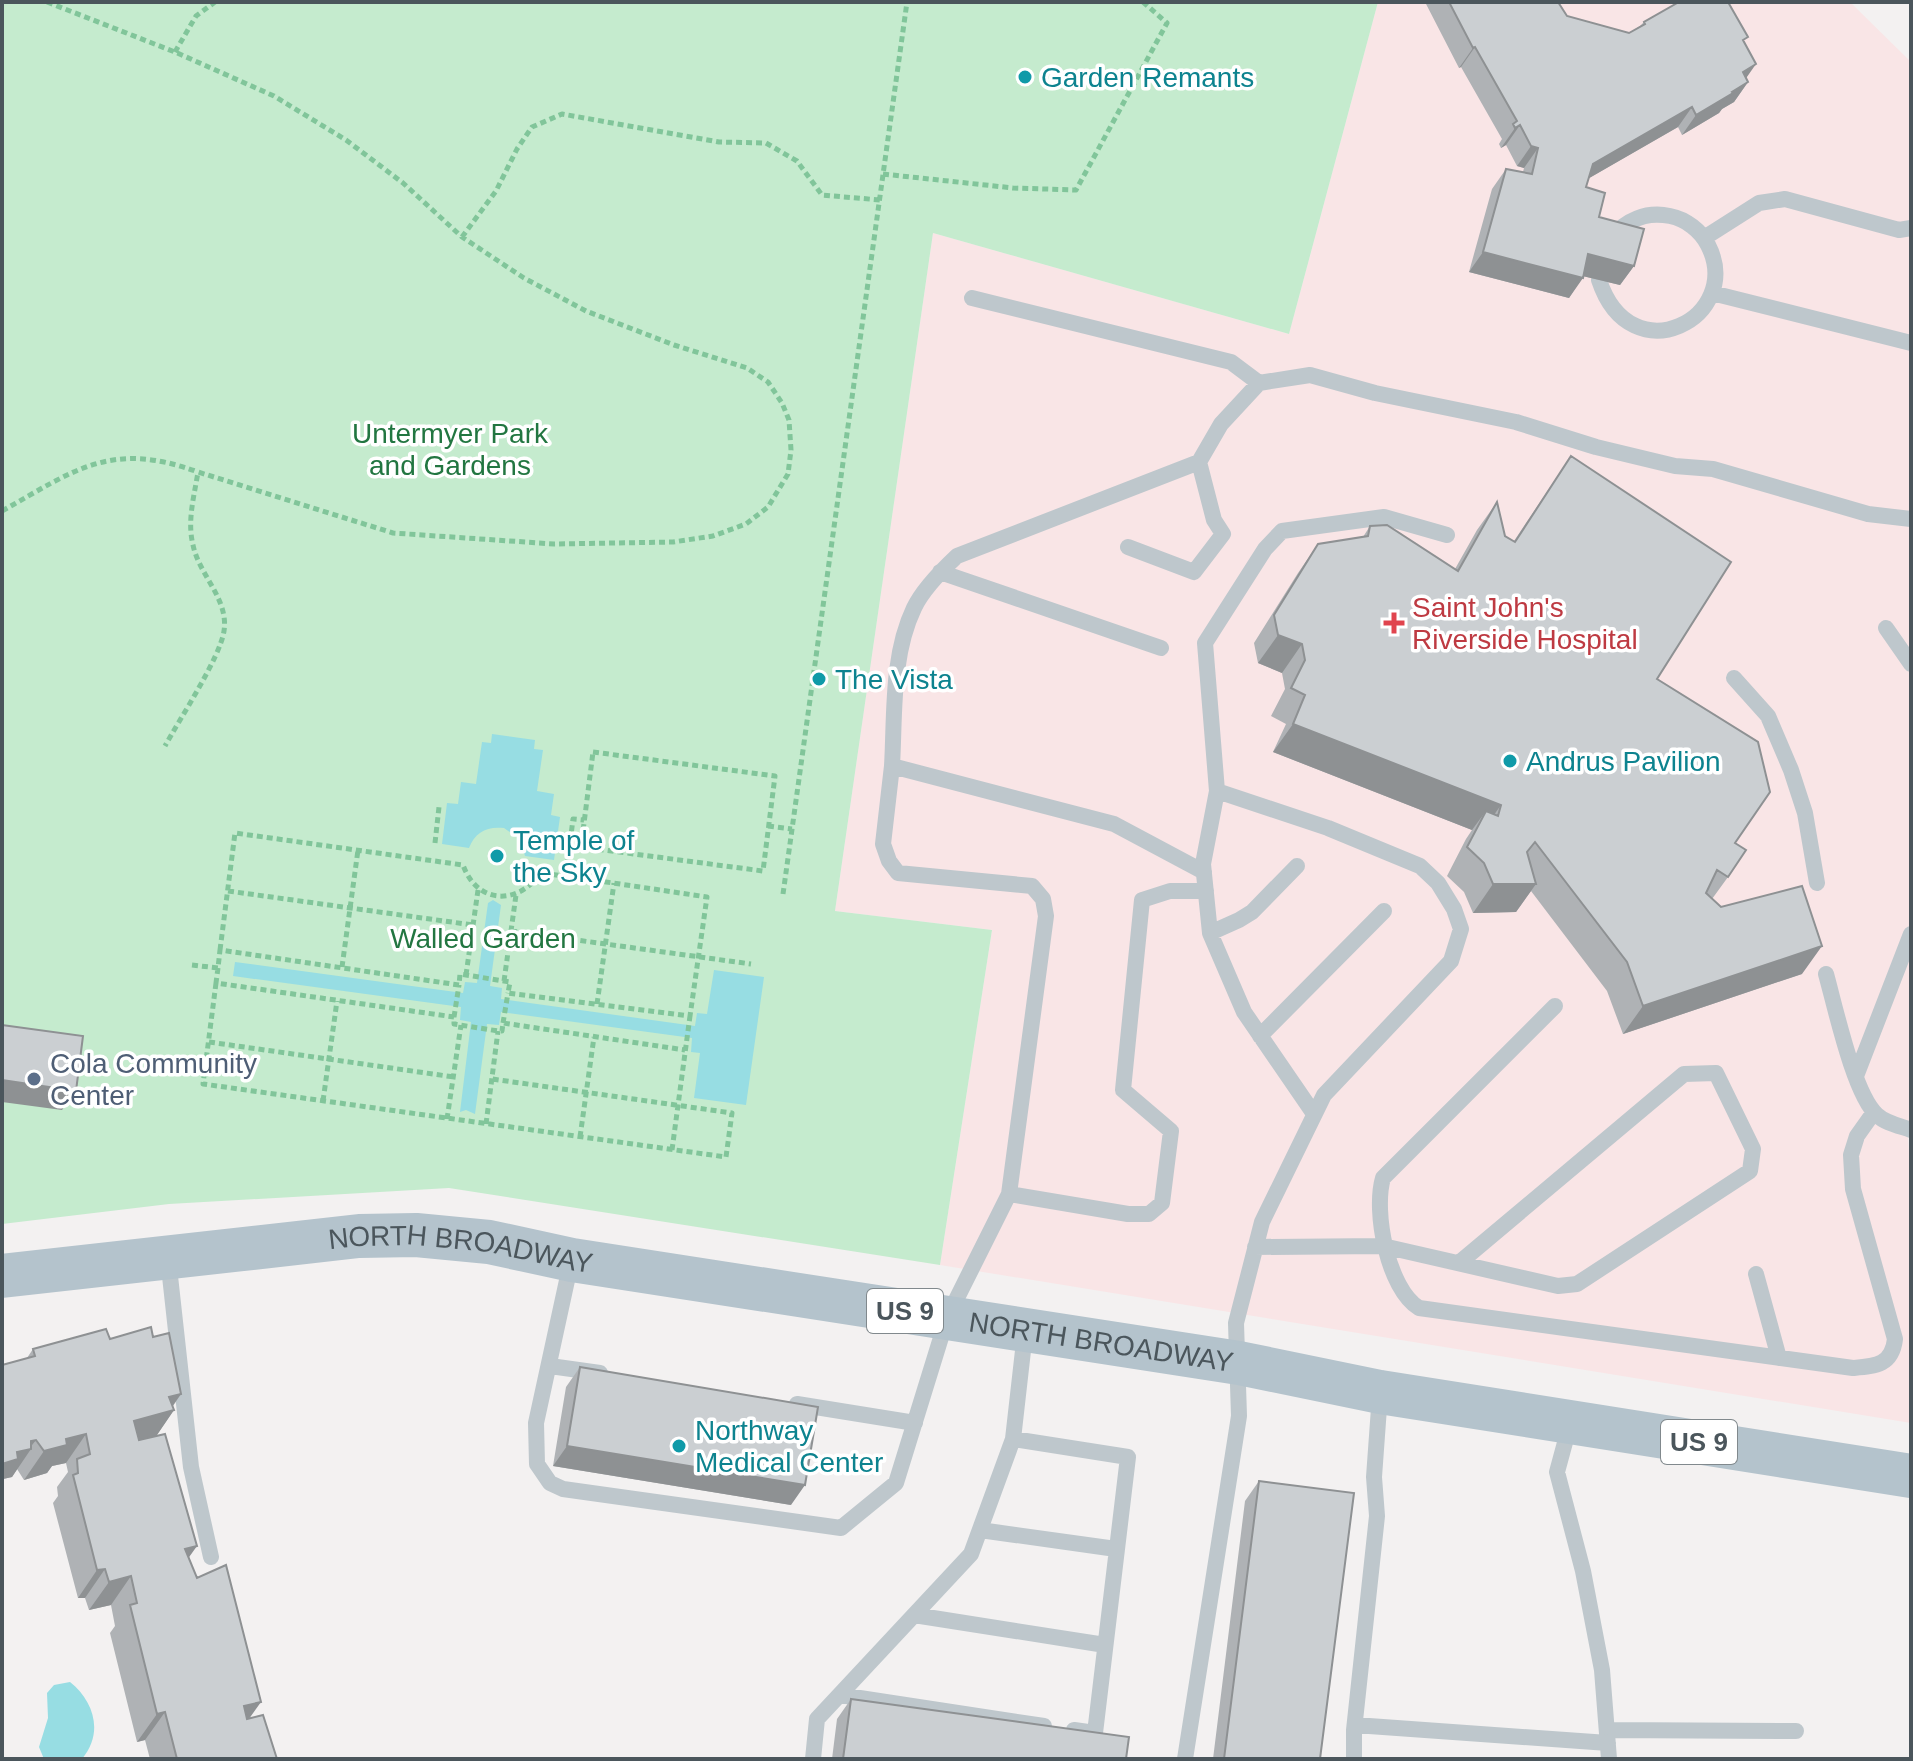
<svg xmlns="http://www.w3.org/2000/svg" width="1913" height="1761" font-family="Helvetica,sans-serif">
  <rect width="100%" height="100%" fill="#f3f1f1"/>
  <path fill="#f9e5e6" d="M1378,2H1850L1911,62V1126L1908,1135L1911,1184V1423L940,1265L992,930L835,911L933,233L1289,334Z"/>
  <path fill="#c5ebce" d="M2,2H1378L1289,334L933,233L835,911L992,930L940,1265L449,1188L169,1204L2,1224Z"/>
  <path fill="#97dde3" d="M492,734L535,740L534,749L543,750L537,791L554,794L551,815L560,817L554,860L525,856L520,839L504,828C487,826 475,832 469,848L442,844L447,803L458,804L461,782L476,784L482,742L491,743Z
    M493,900L501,905L490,986L502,988L501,999L695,1026L697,1013L707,1014L714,970L764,977L746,1105L694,1098L700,1053L691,1052L692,1038L501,1012L499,1025L487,1024L475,1114L466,1110L460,1112L471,1022L460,1020L461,1007L233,976L235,962L463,993L465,982L477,983L488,903Z
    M70,1682C94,1701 104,1733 82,1759H44L39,1747L48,1718L47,1693L54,1685Z"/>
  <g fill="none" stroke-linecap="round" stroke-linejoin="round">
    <path stroke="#81c59a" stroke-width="5" stroke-dasharray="6 4" stroke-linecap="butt" d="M47,2L175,52L274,96L346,140L403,183L462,237L524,278L586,311L674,345L747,368L768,382L782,403L789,420L791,450L788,474L768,507L746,524L713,536L673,542L554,544L393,533L198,472C194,497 187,521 193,545C199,575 229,599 224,631C220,658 179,720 165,746
      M175,52L196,16L215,2
      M883,174L1013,188L1076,190L1167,23L1143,2
      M462,237L496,191L517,149L532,127L562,114L719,142L766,143L797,161L822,195L880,200
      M2,511C75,470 111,440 198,472
      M593,752L775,776L763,871L581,847Z
      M768,826L792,829
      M435,843L439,807
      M228,891L473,925
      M783,894L907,2
      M511,931L751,964
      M220,950L235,833L463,865C477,904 517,906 541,873L565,876
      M192,965L218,968L220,950L459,985L460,974L510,982L508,993L690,1016L707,897L566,876L573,819L584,820
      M342,967L358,850
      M218,968L216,983L454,1017V1024L498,1031H502L503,1023L685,1050
      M466,975L478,890
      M504,981L516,895
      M216,983L203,1084L726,1157L732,1113L492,1079
      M597,1004L614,883
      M454,1017L459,985
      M503,1023L508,993
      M209,1042L454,1077
      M323,1101L337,1001
      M447,1119L461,1025
      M486,1124L498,1031
      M580,1137L594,1037
      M672,1150L690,1016"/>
    <path stroke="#bec7cc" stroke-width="16" d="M1704,238L1759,203L1785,199L1899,230L1911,228
      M1599,280C1631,377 1745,317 1708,245C1701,231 1686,219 1670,216C1646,211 1626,220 1611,238
      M1712,293L1911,343
      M972,298L1231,362L1259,383
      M1199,462L957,556C941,571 923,589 914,608C891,656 895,715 892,766L1114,824L1204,872
      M1128,547L1194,572L1223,534L1214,520L1199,462L1221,424L1259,383L1310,375L1375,393L1516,422L1596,447L1675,466L1713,469L1868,514L1911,519
      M940,572L1161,648
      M1886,628L1911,664
      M1734,678L1768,716L1791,770L1805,813L1817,883
      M892,766L883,844L889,861L898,873L1032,886L1043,899L1046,916L1009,1194L1128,1214H1149L1162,1203L1171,1131L1123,1090L1142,900L1170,891H1206
      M1210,933L1239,920L1252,912L1297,866
      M1826,974C1835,1006 1854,1095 1877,1115C1885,1123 1900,1126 1911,1130
      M1555,1006L1383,1178C1373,1212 1388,1289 1419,1308L1853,1368C1876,1366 1892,1365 1895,1339L1853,1189L1851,1155L1857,1136L1874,1112
      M1260,1036L1384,911
      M1856,1076L1911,934
      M1314,1114L1244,1012L1210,933L1203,864L1217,791L1205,643L1265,549L1282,531L1384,517L1447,535
      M1255,1247L1383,1246L1558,1286L1577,1284L1750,1171L1753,1149L1716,1073L1684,1074L1459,1263
      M168,1258L191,1467L211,1557
      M571,1262L536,1423L537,1464L550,1483L563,1489L841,1528L896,1483L947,1318L1009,1194
      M1756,1274L1779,1358
      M550,1366L600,1373
      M797,1404L915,1423
      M1570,1424L1557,1472L1583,1571L1602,1670L1609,1759
      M1013,1439L1128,1457L1095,1733L1074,1730
      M980,1530L1116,1549
      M914,1615L1105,1645
      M840,1695L1044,1726
      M1355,1725L1608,1743
      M1607,1730L1796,1731
      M813,1759L817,1719L971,1554L1013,1439L1025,1333
      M1185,1759L1239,1416L1236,1323L1262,1222L1324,1095L1451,961L1461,929L1454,909L1438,883L1420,866L1328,828L1217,791
      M1354,1759V1730L1377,1516L1374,1477L1380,1394"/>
    <path stroke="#b4c3cc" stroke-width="44" id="s1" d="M2,1276L359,1236L416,1235L489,1242L572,1260L1239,1363L1380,1392L1911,1476"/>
  </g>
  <path fill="#afb2b5" d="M1425,2H1558L1567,16L1629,33L1640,26L1644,22L1744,42L1746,78L1748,82L1734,102L1722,109L1719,113L1682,135L1678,127L1589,178L1586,187L1599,217L1634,266L1620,285L1583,276L1569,298L1469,272L1492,189L1506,169L1523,172L1524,168L1517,166L1506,145L1501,148L1499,144L1502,139L1461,67L1459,68Z
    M1571,456L1657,679L1735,843L1728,877L1712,899L1802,974L1623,1034L1607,991L1531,891L1516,912L1473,913L1464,892L1447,876L1466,839L1472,830L1273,752L1286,724L1271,716L1285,689L1282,673L1258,663L1254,643L1298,573L1318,544L1363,537L1370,526L1455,569L1477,530L1497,502L1505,536L1514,541Z
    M153,1337L181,1394L173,1406L174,1410L156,1436L189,1557L249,1719L277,1759H150L145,1740L137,1742L110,1633L115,1626L111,1605L89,1610L85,1598H78L53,1503L58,1496L57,1487L68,1472L66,1463L52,1466L47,1473L24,1480L17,1469L12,1477L3,1479L27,1358L33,1349L110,1339Z
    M580,1367L791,1505L553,1466L566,1387Z
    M1259,1481L1320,1759H1213L1245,1501Z
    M851,1699L1126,1759H832L837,1719Z"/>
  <path fill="#8e9193" d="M1475,47L1461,67L1459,68L1473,48Z
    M1756,64L1742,84L1743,72Z
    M1748,82L1734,102L1722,109L1719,113L1682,135L1696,115Z
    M1692,107L1678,127L1579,184L1593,164Z
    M1520,125L1506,145L1501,148L1515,128Z
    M1531,146L1538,148L1524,168L1517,166Z
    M1483,252L1583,278L1569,298L1469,272Z
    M1588,254L1634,266L1620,285L1574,274Z
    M1278,635L1302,644L1282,673L1258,663Z
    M1293,724L1501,805L1481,833L1486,811L1472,830L1273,752Z
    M1493,884H1536L1516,912L1473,913Z
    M1822,946L1802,974L1623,1034L1643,1006Z
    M2,1080L76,1091L62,1110L2,1102Z
    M181,1394L169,1411L174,1410L155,1438L114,1450L134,1421L169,1397Z
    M86,1434L66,1463L52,1466L47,1473L24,1480L44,1451L66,1439Z
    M36,1440L29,1449H31L12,1477L3,1479L2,1481V1464L31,1441Z
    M567,1446L805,1485L791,1505L553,1466Z
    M197,1546L177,1574L185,1549Z
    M105,1569L85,1598H78L97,1570Z
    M131,1576L111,1605L89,1610L109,1582Z
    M261,1702L241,1730L244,1706Z
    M165,1712L145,1740L137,1742L157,1714Z"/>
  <path fill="#cbcfd2" stroke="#8e9193" stroke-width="2" d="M1449,2H1558L1567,16L1629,33L1645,24L1644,22L1679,2H1728L1748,37L1743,40L1756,64L1743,72L1748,82L1732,92L1733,93L1696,115L1692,107L1593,164L1586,187L1605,193L1599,217L1644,229L1634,266L1588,254L1583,278L1483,252L1506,169L1532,174L1538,148L1531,146L1520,125L1515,128L1513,124L1517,121L1475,47L1473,48Z
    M1571,456L1731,562L1657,679L1758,742L1770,792L1735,843L1746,850L1728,877L1717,870L1706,893L1721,907L1802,886L1822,946L1643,1006L1627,962L1535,842L1527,852L1536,884H1493L1484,863L1467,847L1486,811L1498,816L1501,805L1293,724L1305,695L1291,688L1305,660L1302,644L1278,635L1274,615L1318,544L1368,536L1370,526L1387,525L1458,571L1497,502L1505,536L1515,542Z
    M2,1025L83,1036L76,1091L2,1080Z
    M151,1327L153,1337L169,1333L181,1394L169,1397L174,1410L134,1421L139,1440L165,1434L197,1546L185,1549L197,1578L226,1565L261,1702L244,1706L247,1719L263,1715L277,1759H177L165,1712L157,1714L130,1605L137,1603L131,1576L109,1582L105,1569L97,1570L73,1475L78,1473L77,1459L90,1454L86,1434L66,1439L67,1445L44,1451L36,1440L31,1441V1449L17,1452L18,1459L2,1464V1365L35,1356L33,1349L106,1329L110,1339Z
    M580,1367L818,1407L805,1485L567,1446Z
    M1259,1481L1354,1493L1320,1759H1224Z
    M851,1699L1129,1737L1126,1759H843Z"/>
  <g fill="#0f9aa8" stroke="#fff" stroke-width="3">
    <circle cx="1025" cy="77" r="8"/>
    <circle cx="819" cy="679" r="8"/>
    <circle cx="1510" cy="761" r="8"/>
    <circle cx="497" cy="856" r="8"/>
    <circle cx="679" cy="1446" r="8"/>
  </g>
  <path fill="#e0444e" stroke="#fff" stroke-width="3" d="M1390 611h8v8h8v8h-8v8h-8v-8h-8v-8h8z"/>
  <circle fill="#5c6f8a" stroke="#fff" stroke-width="3" cx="34" cy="1079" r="8"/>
  <g text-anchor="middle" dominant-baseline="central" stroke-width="7" stroke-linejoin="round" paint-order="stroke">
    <g fill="#fff" stroke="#81898d" stroke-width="2">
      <rect x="867" y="1289" width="76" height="44" rx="6"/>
      <rect x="1661" y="1420" width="76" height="44" rx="6"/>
    </g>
    <g font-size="26" font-weight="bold" fill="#4b565c">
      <text x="905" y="1311">US 9</text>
      <text x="1699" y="1442">US 9</text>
    </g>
    <g font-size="28" fill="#0d838f" stroke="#fff" text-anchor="start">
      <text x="1041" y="77">Garden Remants</text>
      <text x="835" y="679">The Vista</text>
      <text x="1526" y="761">Andrus Pavilion</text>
      <text x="513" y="840">Temple of<tspan x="513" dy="32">the Sky</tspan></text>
      <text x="695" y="1430">Northway<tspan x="695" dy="32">Medical Center</tspan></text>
    </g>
    <g font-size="28" fill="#227641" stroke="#fff">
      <text x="450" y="433">Untermyer Park<tspan x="450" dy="32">and Gardens</tspan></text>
      <text x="483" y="938">Walled Garden</text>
    </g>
    <g font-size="28" fill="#be3a42" stroke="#fff" text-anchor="start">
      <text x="1412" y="607">Saint John's<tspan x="1412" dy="32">Riverside Hospital</tspan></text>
    </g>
    <g font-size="28" fill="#4e5e75" stroke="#fff" text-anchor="start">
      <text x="50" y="1063">Cola Community<tspan x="50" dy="32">Center</tspan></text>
    </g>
    <g font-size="28" fill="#4b565c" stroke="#fff">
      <text stroke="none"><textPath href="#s1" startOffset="462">NORTH BROADWAY</textPath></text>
      <text stroke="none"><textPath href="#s1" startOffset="1110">NORTH BROADWAY</textPath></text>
    </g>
  </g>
  <rect width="1913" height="1761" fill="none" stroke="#4b565c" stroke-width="8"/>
</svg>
